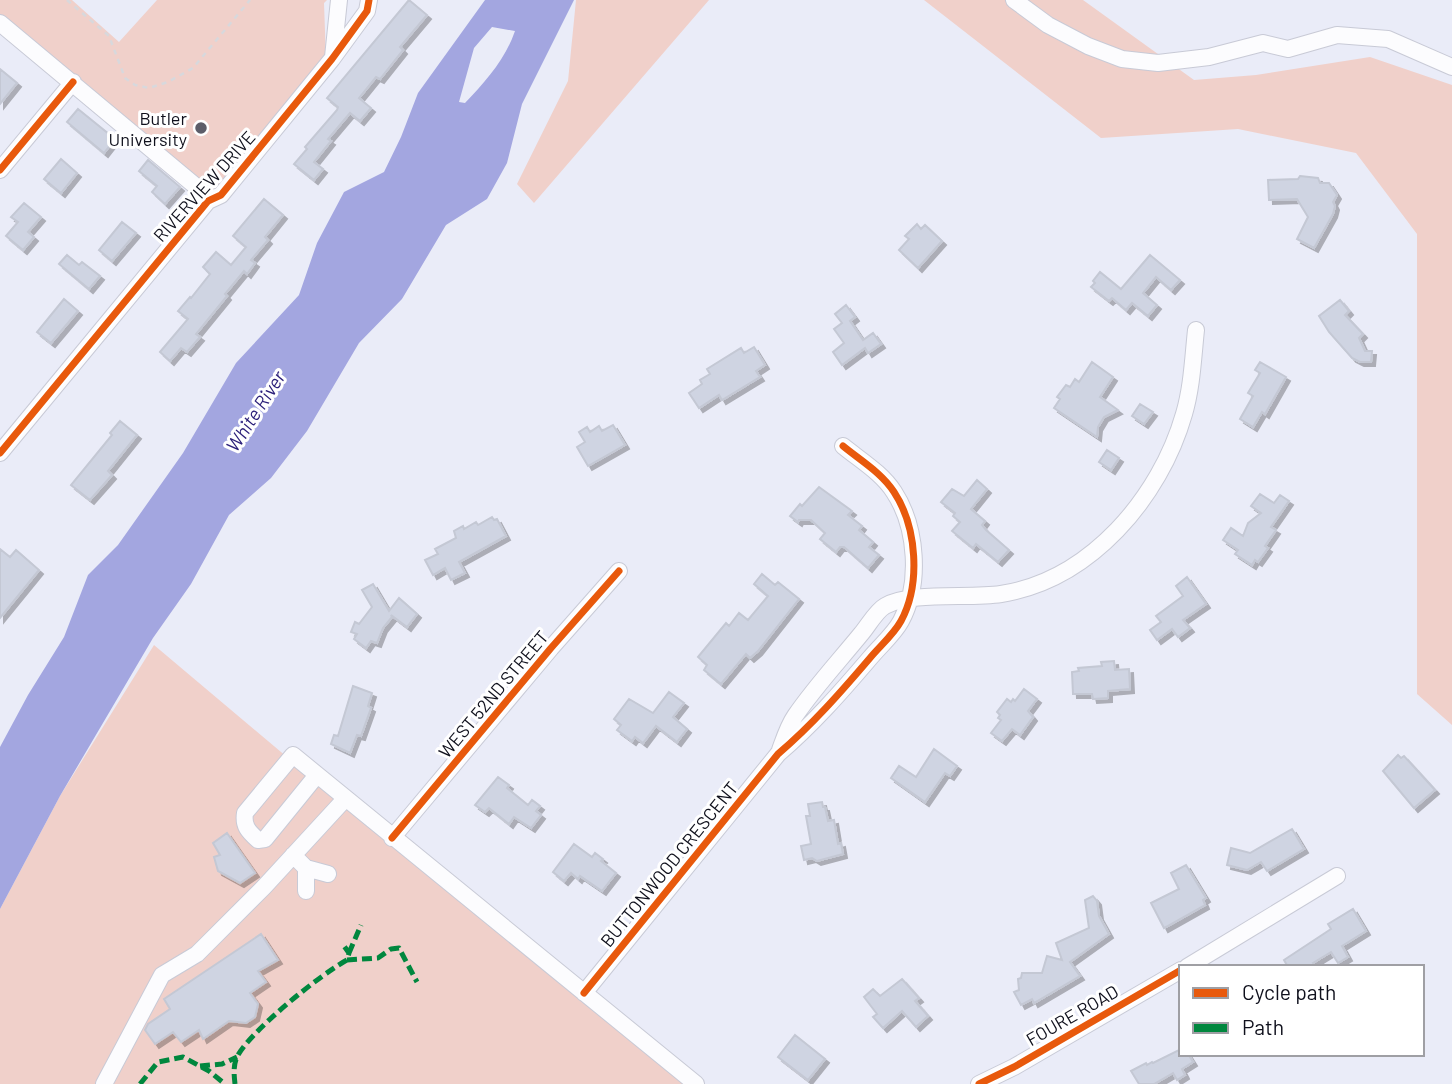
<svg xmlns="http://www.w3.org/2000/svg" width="1452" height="1084" font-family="Barlow,sans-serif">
  <defs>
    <filter id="shadow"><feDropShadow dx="4" dy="4" stdDeviation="0" flood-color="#0004"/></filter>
  </defs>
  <rect width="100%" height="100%" fill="#eaecf8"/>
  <path fill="#f0d0ca" d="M0,0H72L119,42L157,0H327L324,3L326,60L213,196L0,14Z
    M576,0H709L534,203L517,184L568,81Z
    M924,0H1083L1194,80L1256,75L1370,57L1452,85V725L1417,694V234L1356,153L1238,129L1101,138Z
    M154,645L395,848L684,1084H0V909L60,796Z"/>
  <path fill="#a3a6e0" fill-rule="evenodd" d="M485,0H574L522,104L507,163L487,199L446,225L402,299L359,343L307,431L271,478L229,515L191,584L153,638L60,796L0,909V747L28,695L64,637L88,575L118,545L183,453L236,363L299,295L317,243L344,192L384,172L401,137L418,93ZM492,27L515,31C505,60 486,81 465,103L459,102L474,48Z"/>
  <path fill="#cfd4e2" stroke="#c4c8d4" stroke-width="2" filter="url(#shadow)" d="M409,0L427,15L400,47L403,50L380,79L376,77L359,98L371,108L360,121L350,113L328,139L331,141L314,162L323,169L314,180L294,164L307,149L305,147L337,110L338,107L327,98Z
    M0,69L17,83L0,104Z
    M78,109L115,139L104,153L67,122Z
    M61,159L77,173L61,193L44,179Z
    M148,160L180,187L165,204L152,192L157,186L139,171Z
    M1300,176L1318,178L1320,183H1329L1337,195L1333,202L1335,206L1333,214L1314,248L1297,239L1308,217L1297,199L1269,200L1268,180L1298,179Z
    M264,199L283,215L265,237L268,240L251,260L255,263L247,274L244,271L225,294L227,296L196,334L200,337L187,352L181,348L170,361L160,352L188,319L178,311L190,297L191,298L210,274L203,267L216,252L231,265L246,247L233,236Z
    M24,203L41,217L28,232L34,237L23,250L6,236L18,222L11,217Z
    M122,222L136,233L112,261L99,250Z
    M917,224L921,229L925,225L942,241L918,268L899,250L909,239L905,236Z
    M67,255L79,265L82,262L100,276L89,289L59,264Z
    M1150,255L1180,280L1171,290L1156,277L1143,293L1157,305L1148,316L1132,303L1126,310L1112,298L1109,301L1091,287L1095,283L1093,281L1100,272L1121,289Z
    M64,299L78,311L51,343L37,332Z
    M1340,300L1349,311L1345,315L1363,334L1359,338L1365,351H1372L1371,362H1360L1352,358L1329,332L1319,316Z
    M846,305L855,317L850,321L863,340L873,333L881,344L868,353L865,348L842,365L833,352L844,343L834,329L842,323L835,314Z
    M754,347L765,365L756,371L760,377L722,400L719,395L699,408L689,393L702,384L700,380L710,374L707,369L741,348L744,353Z
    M1092,362L1113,377L1100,397L1118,410L1104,417L1098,427L1097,437L1054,408L1060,399L1057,397L1066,385L1070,387L1075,379L1079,382Z
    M1260,362L1286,377L1265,414L1262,412L1253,427L1240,419L1253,396L1248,393L1260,373L1255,370Z
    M1140,404L1153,412L1144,424L1132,416Z
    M120,421L137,435L108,471L112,475L90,500L71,485L112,435L110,433Z
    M613,425L625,445L588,466L577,447L585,442L579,432L587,427L590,432L599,426L602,431Z
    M1107,450L1119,458L1111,470L1099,462Z
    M977,480L987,489L971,509L985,521L982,525L986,530L1009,550L998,562L976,544L973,548L952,531L960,522L953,516L955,513L941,502L952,489L964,496Z
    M819,487L852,511L848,515L862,526L859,530L873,542L869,547L879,555L868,568L844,547H840L836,552L820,539L825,533L811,520H799L798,522L790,516L800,504L802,506Z
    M1260,494L1274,503L1280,495L1289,501L1271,527L1276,530L1265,546L1268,548L1258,562L1255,560L1252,565L1235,554L1238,550L1223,540L1231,528L1243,536L1248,523L1261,513L1251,506Z
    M492,517L494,520L497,519L506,536L459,562L465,573L451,580L445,568L433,575L425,560L438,554L435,549L456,538L454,531L463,526L464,529L476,522L478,525Z
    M0,549L10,557L16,550L39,570L0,618Z
    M762,574L775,585L778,582L799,599L758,651L750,658L746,654L721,684L704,670L707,665L698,657L726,623L729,626L739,613L748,620L768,596L754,584Z
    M1187,577L1206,604L1183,620L1190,628L1178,637L1172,629L1157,640L1150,630L1161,622L1156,616L1183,596L1176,586Z
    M373,584L389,611L399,598L417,614L407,627L391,615L392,617L383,628L377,643L371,641L366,648L354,639L357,634L351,632L355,622L359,624L372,607L362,590Z
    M1114,661L1115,670L1129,669L1130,689L1108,691V698L1093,699L1092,694H1073L1072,672L1079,671L1078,668L1102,666L1101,662Z
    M353,686L372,693L368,706L371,708L361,736L357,735L350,753L331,744L334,735L338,736Z
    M1024,689L1037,699L1028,711L1033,717L1020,735L1012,729L1002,741L991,733L1001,720L998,718L1000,715L997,712L1007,699L1011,702L1013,699L1015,701Z
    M669,692L684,703L673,717L687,729L677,742L656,726L643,743L635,737L632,741L617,730L621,725L614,719L629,699L653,713Z
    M934,749L957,766L950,776L945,773L925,802L891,778L899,766L916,777Z
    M1398,755L1401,758L1404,756L1435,790L1414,808L1383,771Z
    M498,777L509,785L507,788L528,805L532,800L540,806L536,811L541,815L531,828L514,817L509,824L489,808L485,812L475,805Z
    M822,802L823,807H825L828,821L834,820L838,844L841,843L843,854L817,861L812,858L804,860L801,846L811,844L806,816H810L808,804Z
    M1292,829L1304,849L1267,871L1261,862L1247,870L1227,865L1231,848L1250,853Z
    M227,833L255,873L240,883L218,871L214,857L220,855L213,843Z
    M574,844L592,857L595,853L603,859L601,861L616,873L602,891L580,876L578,879L571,873L564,881L553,872Z
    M1186,865L1206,898L1203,900L1205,905L1164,928L1151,903L1179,889L1171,873Z
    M1093,896L1097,901L1099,916L1109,934L1070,962L1080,976L1034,1003L1032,999L1021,1005L1014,992L1019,990L1018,979L1021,978L1022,973H1042L1047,956L1062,960L1056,943L1089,928L1085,900Z
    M1353,909L1366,931L1342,946L1348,957L1338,963L1331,952L1313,963L1316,967H1288L1284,960L1331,929L1328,924Z
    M261,934L278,960L258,971L266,982L250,993L258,1004L255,1017L246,1023L229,1021L203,1039L199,1030L181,1042L173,1032L155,1044L145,1030L148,1024L170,1009L164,999Z
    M902,979L919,998L915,1001L928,1016L916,1027L902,1011L883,1028L873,1017L877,1014L864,997L873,989L880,996Z
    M795,1035L825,1059L808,1080L778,1057Z
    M1181,1049V1054H1188L1193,1062L1182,1069L1185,1075L1177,1080L1173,1073L1154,1084H1139L1131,1071L1146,1063L1147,1065L1152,1062L1153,1063Z"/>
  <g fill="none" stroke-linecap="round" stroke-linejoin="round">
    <g stroke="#c8cad6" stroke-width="18">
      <path id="minor" d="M1014,0L1048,25L1088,46L1122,59L1158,63L1209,57L1263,43L1288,49L1337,35L1388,39L1452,67
        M0,23L211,199
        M333,57L339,0
        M0,170L73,82
        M0,453L208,201L221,195L332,59L367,11L369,0
        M780,750C784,739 788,726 795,716C814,688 839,661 861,634C868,626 876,611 885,606C911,591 969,599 1001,594C1090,580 1160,498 1184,414C1192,387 1193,358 1196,330
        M317,775L265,839L258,840C248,831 243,826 245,813L293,755L696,1084
        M392,838L551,648L619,571
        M293,855L306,868L328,874
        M306,891V868
        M1187,967L1337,876
        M584,993L778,754C812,725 841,692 870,658C880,646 894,634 901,621C921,584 917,527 894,492C882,473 860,460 843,446
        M104,1084L162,975L197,954L264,887L345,799
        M979,1084L1014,1067L1181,970"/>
    </g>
    <path stroke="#d8d8dc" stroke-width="2.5" stroke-dasharray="5 5" stroke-linecap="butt" d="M67,0L109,36L125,78L135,85L149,88L168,82L193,68L250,0"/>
    <use href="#minor" stroke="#fcfcfe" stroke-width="16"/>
    <path stroke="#00873e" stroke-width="5" stroke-dasharray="10 5" stroke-linecap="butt" d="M349,953L361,925
      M347,960L378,958L391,949L399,948L417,982
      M200,1066L222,1064L237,1057
      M140,1084L158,1062L183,1057L209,1071L225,1084
      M235,1084C234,1075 233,1066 237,1057C250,1031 321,974 347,960L349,953L344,946"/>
    <g stroke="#fff" stroke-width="11">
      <path id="cycleway" d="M0,170L73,82
        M0,453L208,201L221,195L332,59L367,11L369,0
        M392,838L551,648L619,571
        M584,993L778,754C812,725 841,692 870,658C880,646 894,634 901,621C921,584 917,527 894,492C882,473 860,460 843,446
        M979,1084L1014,1067L1181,970"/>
    </g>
    <use href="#cycleway" stroke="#e8590c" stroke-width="7"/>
  </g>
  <circle fill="#5c5d69" stroke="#fff" stroke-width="2.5" cx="201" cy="128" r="7"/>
  <g text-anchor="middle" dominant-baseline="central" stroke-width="6" stroke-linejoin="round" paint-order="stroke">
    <g font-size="18" fill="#0f101c" stroke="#fff" text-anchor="end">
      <text x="187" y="118">Butler<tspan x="187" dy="21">University</tspan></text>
    </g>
    <g font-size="18" fill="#0f101c" stroke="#fff">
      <text transform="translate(204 186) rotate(-48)">RIVERVIEW DRIVE</text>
      <text transform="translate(493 694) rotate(-50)">WEST 52ND STREET</text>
      <text transform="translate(669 864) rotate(-51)">BUTTONWOOD CRESCENT</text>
      <text transform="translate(1072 1015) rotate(-30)">FOURE ROAD</text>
    </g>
    <g font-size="19" font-style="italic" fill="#2c207a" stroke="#fff">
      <text transform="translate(255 411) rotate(-57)">White River</text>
    </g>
  </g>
  <rect x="1179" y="965" width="245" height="91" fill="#ffffff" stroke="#9f9fa4" stroke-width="2"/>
  <rect x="1193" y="988" width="35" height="10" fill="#e8590c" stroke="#9f9fa4" stroke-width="2"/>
  <text x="1242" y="1000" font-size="21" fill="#0f101c">Cycle path</text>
  <rect x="1193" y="1023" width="35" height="10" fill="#00873e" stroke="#9f9fa4" stroke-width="2"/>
  <text x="1242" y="1035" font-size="21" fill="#0f101c">Path</text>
</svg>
